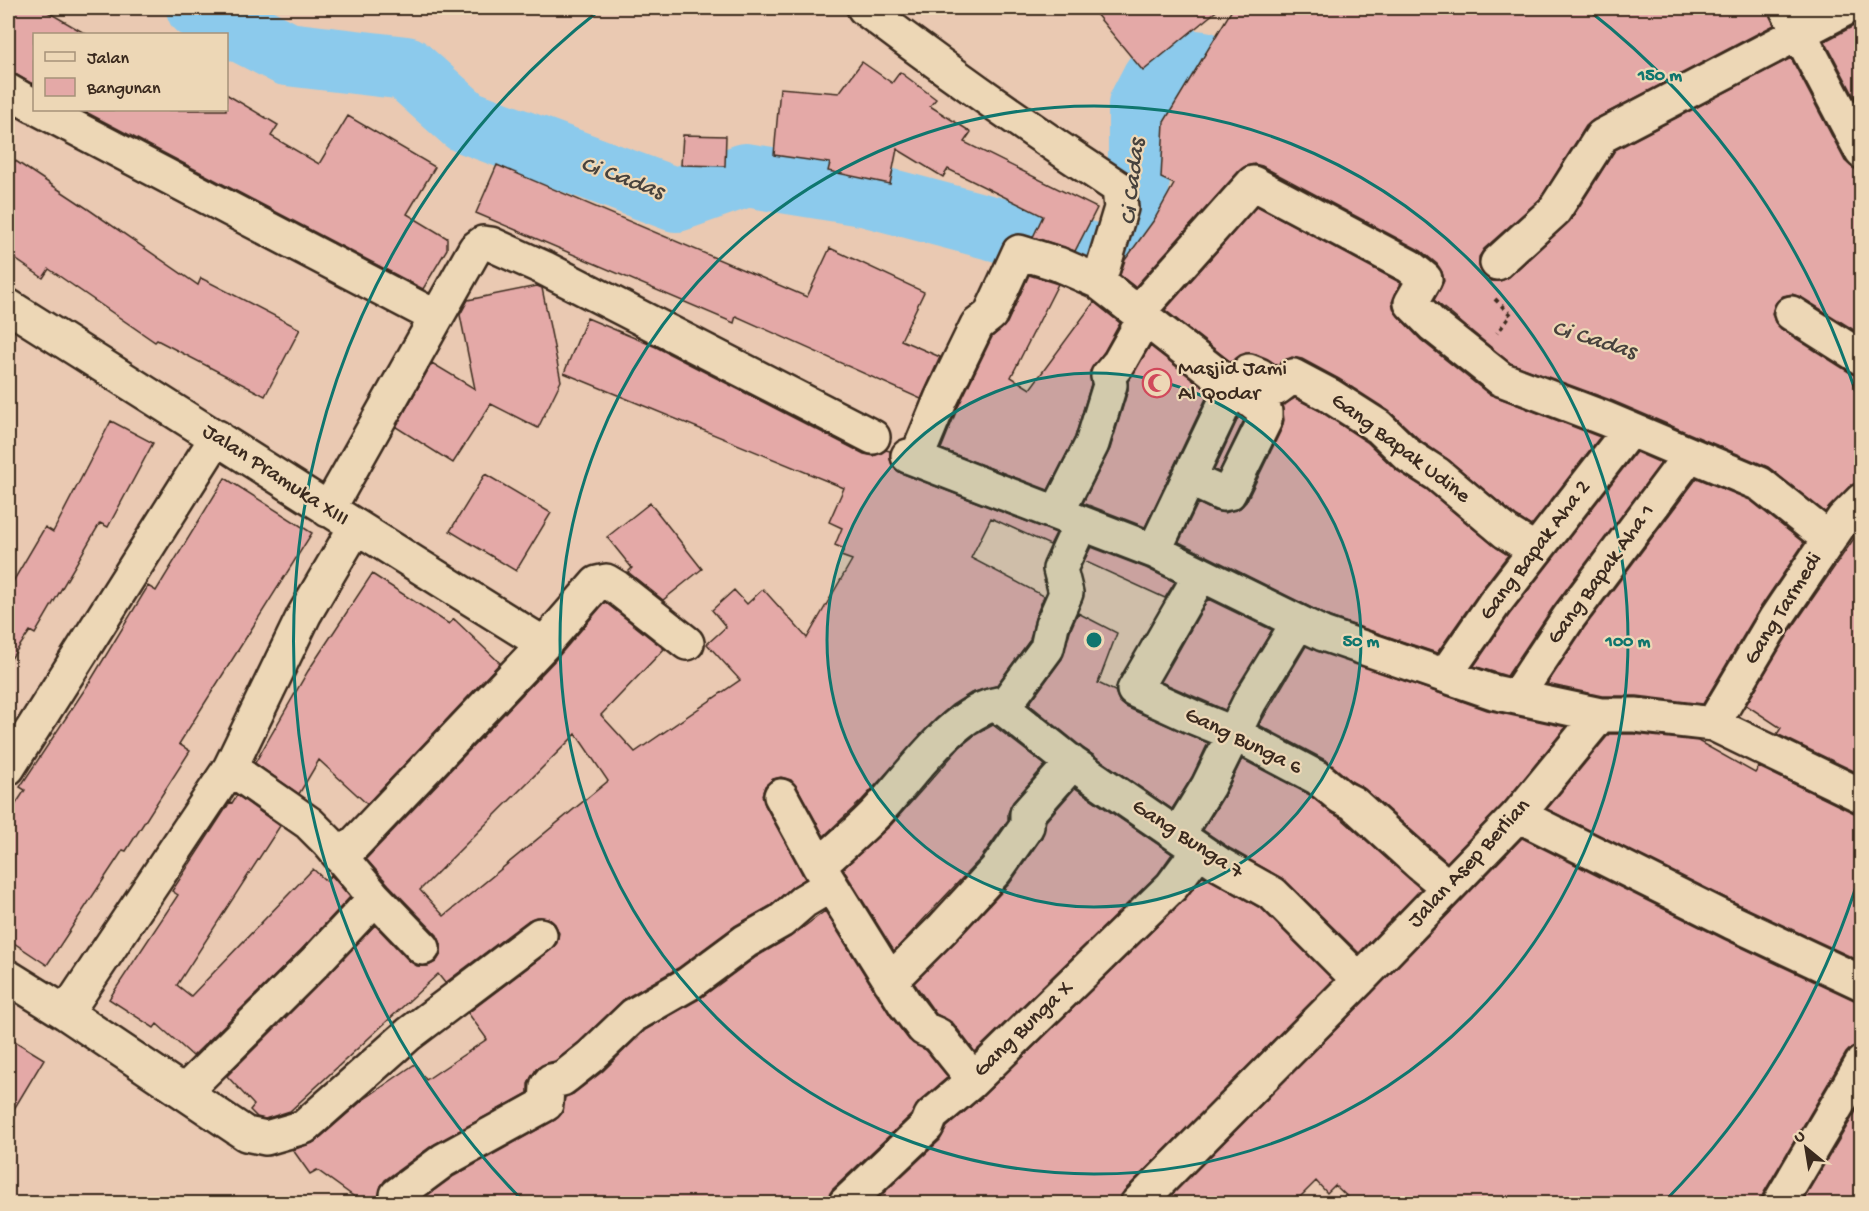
<svg xmlns="http://www.w3.org/2000/svg" width="1869" height="1211" font-family="'Gochi Hand',sans-serif">
  <rect width="100%" height="100%" fill="#eac9b2"/>
  <filter id="ink" filterUnits="userSpaceOnUse"><feTurbulence type="fractalNoise" baseFrequency=".0167" numOctaves="2"/><feDisplacementMap in="SourceGraphic" scale="12" xChannelSelector="R" yChannelSelector="G"/><feConvolveMatrix kernelMatrix="1 2 1 2 8 2 1 2 1" color-interpolation-filters="sRGB"/></filter>
  <g filter="url(#ink)">
    <g fill="none" stroke-linecap="round" stroke-linejoin="round">
      <path stroke="#8ccaec" stroke-width="64" d="M198,8L287,54L406,68L465,121L676,200L746,175L868,195L1116,261L1133,228L1140,161V105L1154,78L1171,65L1187,61L1203,63L1277,105
        M1420,191L1474,235L1488,261L1481,272C1505,294 1528,322 1560,331"/>
    </g>
    <path fill="#e4a9a7" stroke="#3b2a1e" stroke-width="1.5" fill-rule="evenodd" d="M8,8H41L86,34H34V85L17,75L8,72Z
      M1091,8H1220L1143,71Z
      M1233,8H1767L1774,25L1593,120L1586,126L1540,199L1484,249L1479,257V266L1483,275L1491,281H1500L1509,277L1570,221L1615,150L1791,58L1845,161L1853,168L1862,171V335L1801,297L1792,294L1783,296L1776,303L1772,313L1775,322L1781,329L1852,374L1862,377V482L1849,487L1825,512L1768,467L1613,401L1510,363L1434,300L1444,281L1442,272L1437,264L1421,251L1262,166L1254,164L1246,166L1239,171L1135,287L1120,275L1125,260L1154,220L1174,184L1161,178L1164,122Z
      M1862,19V111L1825,41L1856,25Z
      M862,62L892,83L900,72L936,99L930,106L971,132L964,142L1097,208L1075,251L1033,237L1043,216L948,169L943,177L897,149L890,184L828,171L830,163L774,155L780,88L839,93Z
      M226,94L278,125L271,136L319,164L348,116L435,167L407,214L447,238V249L423,289L82,110H226Z
      M683,135L726,136L725,166L681,165Z
      M8,156L88,209L198,285L201,278L300,329L265,396L157,340L155,342L49,269L43,278L8,254Z
      M497,165L807,297L830,248L924,292L901,340L940,357L921,399L736,316L734,323L476,213Z
      M1257,206L1399,282L1401,283L1392,302L1394,310L1398,316L1421,340L1489,394L1600,437L1531,526L1517,517L1449,460L1421,441L1389,411L1339,379L1302,359L1292,357L1277,365L1256,354L1246,353L1231,362L1165,310Z
      M1029,275L1058,284L1011,377L1030,389L1094,302L1120,323L1104,352L1090,371L1091,384L1075,437L1048,490L941,449L958,407L992,337L1007,323Z
      M537,286L542,288L561,381L538,428L491,404L453,463L396,427L432,363L475,389L460,315L468,300Z
      M587,318L656,347L864,454L874,456L886,450L890,451V459L893,467L901,473L1056,533L1050,545L991,518L971,558L1044,596L1035,618L1030,640L996,686L971,693L952,705L936,719L862,800L824,836L797,787L791,780L781,777L773,779L765,786L762,795L765,805L805,879L792,887L770,906L735,926L678,968L624,999L579,1042L555,1061L547,1063L536,1069L528,1084V1093L433,1145L385,1180L381,1186L378,1203H363L317,1170L310,1174L293,1150L316,1141L363,1100L415,1064L426,1080L487,1039L468,1013L551,950L557,943L559,933L555,924L548,918L537,917L529,920L445,983L438,974L290,1111L265,1119L257,1117L250,1110L254,1105L227,1076L327,976L375,925L409,961L417,966H428L436,962L441,954V944L437,935L389,885L366,859L558,657L605,602L664,649L601,715L635,752L740,680L707,644L726,627L712,610L734,590L747,604L763,589L807,638L852,560L841,556L844,549L835,545L842,528L829,522L844,488L564,373ZM576,734L608,781L444,916L420,890Z
      M1150,346L1209,392L1145,527L1083,503L1110,449L1128,390V381Z
      M1295,398L1320,411L1367,442L1396,470L1426,489L1494,546L1508,555L1479,593L1437,653L1330,617L1179,542L1198,503L1214,511L1225,513L1240,508L1246,502L1282,428L1284,420L1282,405Z
      M1239,416L1244,420L1219,472L1214,470Z
      M111,421L153,443L108,527L100,523L35,634L30,631L8,663V590L45,527L53,532Z
      M1636,452L1661,463L1553,607L1507,676L1474,666L1509,615Z
      M485,474L551,513L516,571L450,531Z
      M225,478L312,533L179,744L190,751L126,851L123,850L47,965L8,939V816L25,790L20,787L91,680L148,586L156,591Z
      M1697,478L1750,500L1804,543L1760,608L1703,704L1637,696H1602L1547,684L1584,628Z
      M650,503L702,569L663,600L628,572L632,568L607,537Z
      M1862,527V775L1777,734L1781,728L1746,705L1792,628Z
      M1091,547L1146,568L1175,582L1165,598L1084,561Z
      M372,574L449,624L454,619L500,663L367,804L319,760L299,794L255,763L308,671Z
      M1208,599L1272,630L1225,710L1161,682Z
      M1078,613L1117,633L1098,683L1115,691L1119,701L1126,707L1208,743L1192,777L1172,809L1083,748L1029,704L1062,659L1070,631Z
      M1306,646L1487,710L1566,727L1504,803L1447,862L1365,789L1351,781L1327,761L1259,725Z
      M993,725L1045,765L1013,802L1008,813V820L981,858L894,951L843,869L890,826L960,747L975,735Z
      M1609,734H1634L1698,741L1755,773L1759,767L1854,813L1862,814V962L1740,905L1547,809Z
      M1242,759L1308,794L1329,811L1342,819L1421,889L1359,953L1286,881L1231,849L1203,830L1224,796Z
      M1075,788L1172,854L1158,874L975,1052L953,1023L936,1014L914,983L956,941L1010,883L1042,837L1046,821Z
      M237,795L280,826L177,985L191,996L313,869L326,881L331,875L350,897L301,950L193,1056L157,1024L154,1028L109,999L178,895L172,891L230,802L232,803Z
      M1522,838L1724,939L1854,1000L1862,1001V1044L1852,1047L1846,1053L1763,1194L1760,1203H1354L1335,1185L1327,1193L1316,1181L1294,1203H1164L1372,993Z
      M1203,876L1262,909L1333,980L1124,1191L1119,1203H873L940,1140L947,1127L983,1096L1185,899Z
      M825,911L890,1015L909,1040L926,1050L948,1077L919,1102L911,1115L832,1190L827,1198V1203H417L454,1176L555,1120L562,1113L565,1097L573,1094L603,1071L645,1030L699,999L756,957L790,937Z
      M8,1037L44,1059L8,1119Z
      M1862,1101V1203H1801Z"/>
    <g fill="none" stroke-linecap="round" stroke-linejoin="round">
      <g stroke="#3b2a1e" stroke-width="38">
        <path id="minor" d="M864,8C947,71 1032,131 1119,188L1121,208L1102,271L1097,281L1265,412V420L1229,493L1222,494L1189,479
          M1786,8L1862,152
          M8,91L34,106
          M41,110L436,317
          M1497,263L1554,211L1602,136L1847,8
          M8,306C187,418 364,533 544,644
          M1138,312L1253,183L1409,266L1425,279L1411,303L1433,325L1501,379L1606,419L1760,484L1829,539
          M1791,313L1862,358
          M908,456L1154,551L1323,634L1493,692L1600,715H1635L1713,724L1862,796
          M916,459L941,399L977,325L990,315L1019,252L1058,264L1097,281
          M328,510L475,249L483,243L491,244L544,268L873,437
          M1057,513L1092,444L1110,385L1108,376L1119,363L1145,317
          M1154,551L1232,388L1249,371L1259,375L1277,388L1293,376L1329,395L1379,427L1409,456L1437,474L1506,532L1535,550
          M1201,574L1134,690L1193,717L1235,734L1318,778L1341,797L1353,803L1420,864L1448,887
          M1445,675L1494,604L1630,429
          M1516,697L1569,617L1690,455
          M1002,709L1047,648L1052,625L1066,593L1060,569L1081,523
          M1713,724L1776,618L1843,519L1862,500
          M8,768L217,437
          M230,768L309,823L328,842L375,898L423,948
          M781,796L819,866L905,1004L924,1029L938,1035L973,1079
          M1518,815L1732,922L1862,983
          M1178,835L1208,786L1250,701L1298,623
          M341,858L544,644L597,583L606,581L616,587L687,643
          M819,866C838,848 859,831 876,813C907,781 953,711 998,704L1072,763L1221,865L1273,894L1359,980
          M8,977L66,1013L246,1134L266,1138L304,1127L409,1034L540,935
          M890,981L943,928L996,870L1027,826V814L1072,763
          M66,1013L230,768L304,615L355,528
          M184,1092L314,963L375,898
          M396,1204L397,1195L444,1160L546,1104L547,1086L551,1081L562,1079L566,1076L591,1056L634,1015L688,984L746,941L781,921L804,901L831,885
          M845,1204L927,1126L931,1116L970,1083L1172,886L1199,850
          M1137,1204L1359,980L1518,815L1600,715
          M1779,1204L1862,1063"/>
      </g>
      <path stroke="#3b2a1e" stroke-width="4" stroke-dasharray="4.5 4.5" stroke-linecap="butt" d="M1495,299L1511,315L1497,333"/>
      <use href="#minor" stroke="#edd7b6" stroke-width="33"/>
    </g>
  </g>
  <circle cx="1094" cy="640" r="267" fill="#0f766e" fill-opacity=".12"/>
  <g fill="none" stroke="#0f766e" stroke-width="3">
    <circle cx="1094" cy="640" r="267"/>
    <circle cx="1094" cy="640" r="534"/>
    <path d="M1860 874A801 801 0 0 1 1665 1201M523 1201A801 801 0 0 1 601 9M1587 9A801 801 0 0 1 1860 406"/>
  </g>
  <defs>
    <g id="mosque-ring" transform="scale(1.5)"><circle r="9.5" fill="#edd7b6" stroke="#d1495b" stroke-width="1.5"/><path d="M3.5-4.9A6 6 0 1 0 3.5 4.9A5 5 0 1 1 3.5-4.9Z" fill="#d1495b"/></g>
  </defs>
  <g fill-rule="evenodd">
    <use href="#mosque-ring" x="1157" y="383"/>
  </g>
  <g text-anchor="middle" dominant-baseline="central" stroke-width="4.5" stroke-linejoin="round" paint-order="stroke">
    <g font-size="22" fill="#3b2a1e" stroke="#edd7b6" text-anchor="start">
      <text x="1178" y="370">Masjid Jami<tspan x="1178" dy="25">Al Qodar</tspan></text>
    </g>
    <g font-size="22" fill="#3b2a1e" stroke="#edd7b6">
      <text transform="translate(1400 449) rotate(37)">Gang Bapak Udine</text>
      <text transform="translate(275 476) rotate(33)">Jalan Pramuka XIII</text>
      <text transform="translate(1536 551) rotate(-53)">Gang Bapak Aha 2</text>
      <text transform="translate(1602 575) rotate(-54)">Gang Bapak Aha 1</text>
      <text transform="translate(1784 609) rotate(-58)">Gang Tarmedi</text>
      <text transform="translate(1243 742) rotate(26)">Gang Bunga 6</text>
      <text transform="translate(1187 840) rotate(33)">Gang Bunga 7</text>
      <text transform="translate(1470 864) rotate(-47)">Jalan Asep Berlian</text>
      <text transform="translate(1024 1030) rotate(-44)">Gang Bunga X</text>
    </g>
    <g font-size="24" font-style="italic" fill="#47423d" stroke="#edd7b6">
      <text transform="translate(622 179) rotate(20)">Ci Cadas</text>
      <text transform="translate(1134 182) rotate(-84)">Ci Cadas</text>
      <text transform="translate(1594 341) rotate(17)">Ci Cadas</text>
    </g>
  </g>
  <circle cx="1094" cy="640" r="9" fill="#0f766e" stroke="#edd7b6" stroke-width="3"/>
  <g font-size="18" text-anchor="middle" font-weight="bold" fill="#0f766e" stroke="#edd7b6" stroke-width="4.5" stroke-linejoin="round" paint-order="stroke">
    <text x="1660" y="80">150 m</text>
    <text x="1361" y="646">50 m</text>
    <text x="1628" y="646">100 m</text>
  </g>
  <rect width="1869" height="1211" fill="none" stroke="#edd7b6" stroke-width="30"/>
  <rect x="15" y="15" width="1839" height="1181" fill="none" stroke="#3b2a1e" stroke-width="2" filter="url(#ink)"/>
  <rect x="33" y="33" width="195" height="78" fill="#edd7b6" stroke="#a69279" stroke-width="1.5"/>
  <rect x="45" y="52" width="30" height="9" fill="#edd7b6" stroke="#a69279" stroke-width="1.5"/>
  <text x="87" y="63" font-size="18" fill="#3b2a1e">Jalan</text>
  <rect x="45" y="78" width="30" height="18" fill="#e4a9a7" stroke="#a69279" stroke-width="1.5"/>
  <text x="87" y="93" font-size="18" fill="#3b2a1e">Bangunan</text>
  <g transform="translate(1806 1148) rotate(330)" stroke="#edd7b6" stroke-width="4.5" paint-order="stroke">
  <path d="M0-4.5L10 22L0 15L-10 22Z" fill="#3b2a1e"/>
  <text y="-9" font-size="16" font-weight="bold" text-anchor="middle" fill="#3b2a1e">U</text>
  </g>
</svg>
